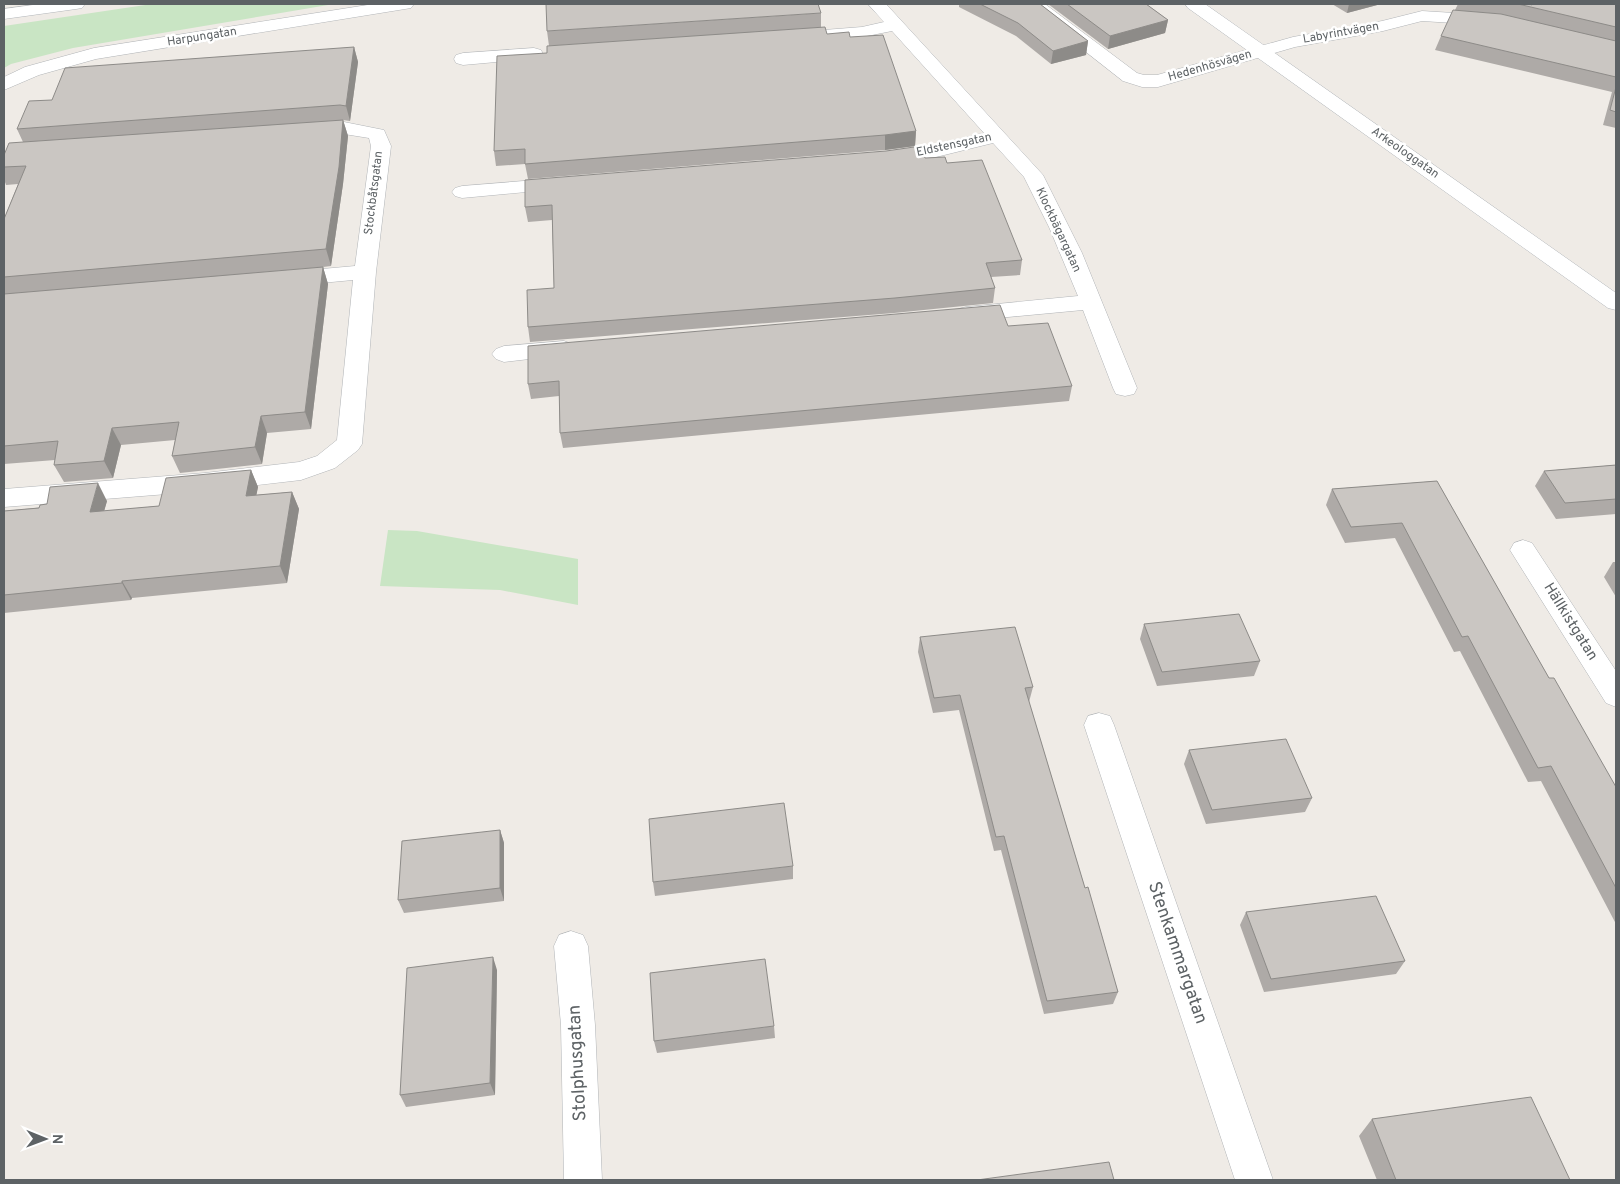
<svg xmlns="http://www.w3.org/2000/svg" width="1620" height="1184" font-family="Overpass,sans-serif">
  <rect width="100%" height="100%" fill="#efebe6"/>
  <path fill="#c9e5c4" d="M152,4H334L73,48L11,64L4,68V26Z
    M388,530L417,531L578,559V605L500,590L380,586Z"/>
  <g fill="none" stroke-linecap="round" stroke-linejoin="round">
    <g stroke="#b1b4b7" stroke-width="1">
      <path id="street" d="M374,4H414L411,8L405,9L96,59L39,75L4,90V77L25,67L94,48Z
        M868,4H886L1043,175L1082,253L1137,388L1134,394L1125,396L1116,394L1113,388L1083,310L966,321L958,319L955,314L958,309L966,307L1078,296L1049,227L1024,177L993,143L936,157L887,163L880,161L877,157L880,153L936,145L984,133L892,31L862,37L811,41L805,40L802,36L805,32L811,31L862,27L884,22Z
        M1025,4H1045L1137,73L1144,75H1157L1293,37L1382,21L1422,11L1486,15L1492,16L1495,20L1492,24L1486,25L1422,21L1383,31L1295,47L1158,87H1142L1123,81Z
        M534,48L541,50L543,54L541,58L463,65L456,63L454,59L456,55L463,53Z
        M344,122L384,130L391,146L376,272L362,444L358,450L335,468L301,480L205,491L4,507V489L205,473L299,462L317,456L337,440L353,280L289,286L281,284L278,279L281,274L289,272L355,266L371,146L369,138L344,134L308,137L301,135L298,131L301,127Z
        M562,178L569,180L572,184L569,188L462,198L455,196L452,192L455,188L462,186Z
        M564,341L572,344L576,349L572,354L504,362L496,359L492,354L496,349L504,346Z
        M1523,540L1532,543L1616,671V707L1606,703L1510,550L1514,543Z
        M1099,713L1110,716L1114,725L1273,1180H1235L1084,725L1088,716Z
        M571,931L583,935L588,946L595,1025L602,1180H564L561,1025L554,946L559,935Z"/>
    </g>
    <g stroke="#b2b6ba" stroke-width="1">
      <path id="secondary" d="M40,4H85L82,8L76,9L4,19V9Z
        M1185,4H1205L1616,293V310L1608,308L1188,8Z"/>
    </g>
    <use href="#street" fill="#fff" fill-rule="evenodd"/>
    <use href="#secondary" fill="#fff" fill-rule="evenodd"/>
  </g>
  <path fill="#aeaaa7" d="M959,4H1040L1088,41L1086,55L1051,64L1016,36L959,7Z
    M1048,4H1146L1168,20L1165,33L1108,49Z
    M1332,4H1381L1347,13Z
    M1458,4H1530L1532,5L1616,4V128L1603,125L1612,92L1435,50L1441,36L1455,10Z
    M821,13V27L827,34L850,37L916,131L915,146L885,150L528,179L525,164L496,166L494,151L547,53L714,35L549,46L547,31Z
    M354,47L358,62L350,121L343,120L348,136L343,184L331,266L323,267L328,284L311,429L267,433L262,464L180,473L172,456L175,440L121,445L113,478L64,482L54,465L55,460L4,464V219L18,184L6,185L4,179V155L23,142L17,129L52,100Z
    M925,158L947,163L1022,260L1020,275L991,277L995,288L993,303L894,313L530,342L528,327L554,288L552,220L528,222L525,207Z
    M1008,326L1072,386L1069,401L563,448L560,433L559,396L531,399L528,384Z
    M1616,465V514L1556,519L1535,486L1544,471Z
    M251,470L258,487L256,495L292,492L299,509L287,583L132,598L131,600L4,613V511L107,501L104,511L159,506Z
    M1437,481L1549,678L1616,787V924L1541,781L1528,782L1460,651L1454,652L1395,538L1345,543L1326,505L1332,489Z
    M1613,562H1616V597L1604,577Z
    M1144,624L1260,661L1254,676L1157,686L1140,639Z
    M920,637L1033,687L1029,702L1085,888L1118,992L1113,1004L1044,1014L1001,850L994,851L959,710L933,713L918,652Z
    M1189,750L1312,798L1305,812L1206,824L1184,764Z
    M500,830L504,843V901L404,913L398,900Z
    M793,866V879L655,896L653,882Z
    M1246,912L1405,961L1396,974L1264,992L1240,925Z
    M497,970L495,1095L406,1107L400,1095Z
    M774,1026L775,1038L657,1053L654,1041Z
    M1372,1119L1570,1180H1377L1359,1136Z"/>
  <path fill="#8d8b88" d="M1349,4H1381L1347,13Z
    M1168,20L1165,33L1108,49L1110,36Z
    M1088,41L1086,55L1051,64L1053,51Z
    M354,47L358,62L350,121L346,106Z
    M343,120L348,136L343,184L331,266L326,249Z
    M916,131L915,146L885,150V135Z
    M323,267L328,284L311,429L305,412Z
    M261,416L267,433L262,464L255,447Z
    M112,428L121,445L113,478L104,461Z
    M251,470L258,487L253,513L246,496Z
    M98,483L107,501L99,529L90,512Z
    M292,492L299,509L287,583L280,566Z
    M122,581L132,598L131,600L122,583Z
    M500,830L504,843V901L500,888Z
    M493,957L497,970L495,1095L490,1083Z"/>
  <path fill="#cac6c2" stroke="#8d8b88" d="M546,4H818L821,13L547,31Z
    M980,4H1040L1088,41L1053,51L1018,23Z
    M1067,4H1146L1168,20L1110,36Z
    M1518,4H1530L1532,5V4H1616V27Z
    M1453,10L1501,14L1616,41V77L1441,36Z
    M825,27L827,34L849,32L850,37L883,35L916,131L885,135L525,164V149L494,151L497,56L547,53V46Z
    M354,47L346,106L340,105L17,129L29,101L52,100L65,68Z
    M1616,87V112L1610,110Z
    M343,120L339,167L326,249L4,277V219L26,166L4,167V155L9,143Z
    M921,146L925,158L945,157L947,163L982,160L1022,260L986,263L995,288L895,298L528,327L527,290L554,288L552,205L525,207V180L886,151Z
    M323,267L305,412L261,416L255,447L172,456L179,422L112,428L104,461L54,465L58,441L4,446V294Z
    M1000,305L1008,326L1048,323L1072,386L560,433L559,381L528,384V346Z
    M1616,465V499L1565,503L1544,471Z
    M251,470L246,496L292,492L280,566L122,581V583L4,595V511L39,508L40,505L47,504L50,487L98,483L90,512L159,506L166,478Z
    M1437,481L1549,678H1554L1616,787V888L1551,766L1538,768L1468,636L1462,637L1402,523L1351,527L1332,489Z
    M1239,614L1260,661L1162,672L1144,624Z
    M1015,627L1033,687L1025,688L1085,888L1088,887L1118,992L1047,1001L1004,836L996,837L960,695L934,698L920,637Z
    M1286,739L1312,798L1212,810L1189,750Z
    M784,803L793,866L653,882L649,819Z
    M500,830V888L398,900L402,841Z
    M1376,896L1405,961L1271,979L1246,912Z
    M493,957L490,1083L400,1095L407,968Z
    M765,959L774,1026L654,1041L650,973Z
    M1531,1097L1570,1180H1396L1372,1119Z
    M1109,1162L1114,1180H977Z"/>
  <g text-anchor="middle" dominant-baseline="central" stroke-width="5" stroke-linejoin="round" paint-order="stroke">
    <g font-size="12" fill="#5d6265" stroke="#fff">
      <text transform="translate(1341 33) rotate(-10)">Labyrintvägen</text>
      <text transform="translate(202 37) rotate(-9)">Harpungatan</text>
      <text transform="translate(1210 66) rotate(-16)">Hedenhösvägen</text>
      <text transform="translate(954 145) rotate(-12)">Eldstensgatan</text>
      <text transform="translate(1405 153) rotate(35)">Arkeologgatan</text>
      <text transform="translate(374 193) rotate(-83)">Stockbåtsgatan</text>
      <text transform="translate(1058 230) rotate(65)">Klockbägargatan</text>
    </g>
    <g font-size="15" fill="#5d6265" stroke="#fff">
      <text transform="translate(1570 622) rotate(58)">Hällkistgatan</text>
    </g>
    <g font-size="18" fill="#5d6265" stroke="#fff">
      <text transform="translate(1177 953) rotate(71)">Stenkammargatan</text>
      <text transform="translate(578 1063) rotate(-93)">Stolphusgatan</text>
    </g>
  </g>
  <rect width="1620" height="1184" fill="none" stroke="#5d6265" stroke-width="10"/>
  <g transform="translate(45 1139) rotate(91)" stroke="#ffffff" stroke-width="4" paint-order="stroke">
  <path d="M0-4L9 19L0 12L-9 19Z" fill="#5d6265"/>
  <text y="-8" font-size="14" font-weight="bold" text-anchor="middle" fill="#5d6265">N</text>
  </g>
</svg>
